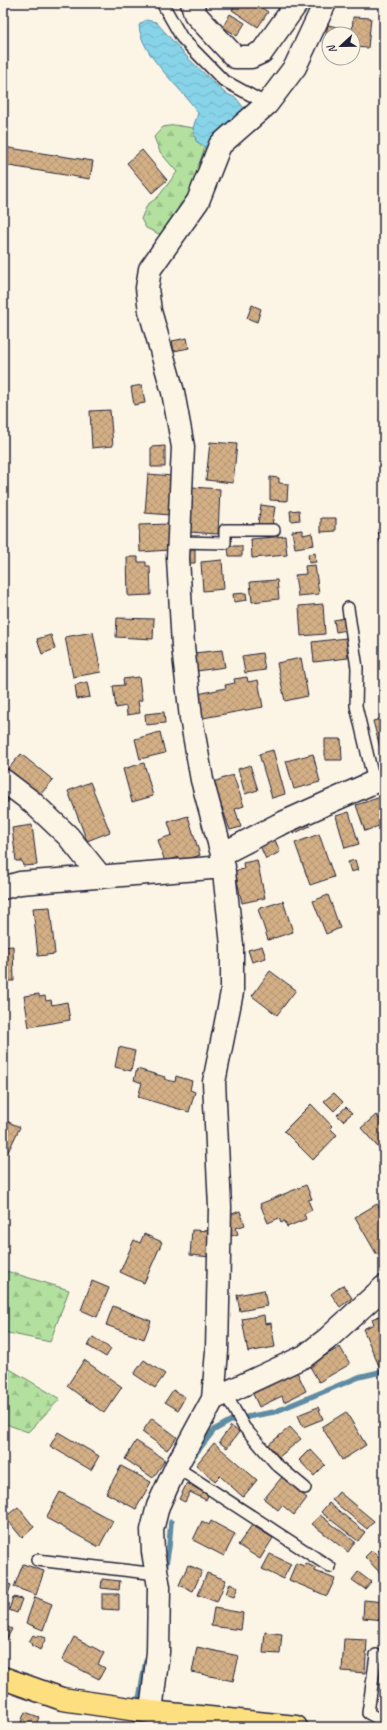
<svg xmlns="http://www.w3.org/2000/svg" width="387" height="1730" font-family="Caveat,sans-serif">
  <defs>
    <pattern id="forest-firs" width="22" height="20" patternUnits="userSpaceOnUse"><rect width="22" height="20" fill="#b3e09f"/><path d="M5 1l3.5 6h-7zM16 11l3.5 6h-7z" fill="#9ac08a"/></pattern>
    <pattern id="water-waves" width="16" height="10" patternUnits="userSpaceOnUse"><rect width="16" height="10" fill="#87d3e8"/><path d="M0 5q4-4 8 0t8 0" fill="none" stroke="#74b5c8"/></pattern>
    <pattern id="building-cross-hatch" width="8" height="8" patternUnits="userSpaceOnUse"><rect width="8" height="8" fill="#d3af85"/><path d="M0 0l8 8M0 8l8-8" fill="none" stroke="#b59674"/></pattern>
  </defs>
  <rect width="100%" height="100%" fill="#fcf5e5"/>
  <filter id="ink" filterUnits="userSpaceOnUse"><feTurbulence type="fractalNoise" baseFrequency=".025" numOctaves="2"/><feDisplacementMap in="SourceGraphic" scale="8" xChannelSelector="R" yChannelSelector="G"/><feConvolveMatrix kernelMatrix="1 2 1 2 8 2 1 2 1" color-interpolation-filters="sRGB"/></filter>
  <g filter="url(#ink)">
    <path fill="url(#forest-firs)" stroke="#6a816d" d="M175,125L193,128L196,141L205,147L199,164L194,188L170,229L159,234L146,228L141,219L147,205L158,197L177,172L160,152L154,137L163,127Z
      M3,1270L69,1290L50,1342L3,1332Z
      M3,1365L60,1399L28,1432L3,1423Z"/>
    <path fill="url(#water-waves)" stroke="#5f8ca3" d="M146,20L156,22L189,59L213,82L225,93L236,98L244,108L241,116L205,147L196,141L193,128L198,113C181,86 141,57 139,25Z"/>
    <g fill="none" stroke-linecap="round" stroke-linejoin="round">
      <path stroke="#5f8ca3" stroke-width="5.5" d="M247,1417L274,1412L359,1377L384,1371
        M192,1458L214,1430L232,1420
        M165,1570L169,1546L171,1522
        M138,1705L146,1661
        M133,1727L136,1714"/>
    </g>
    <path fill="url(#building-cross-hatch)" stroke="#22223b" d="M236,3H255L268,12L258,27L232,10Z
      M230,14L245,23L237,36L223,27Z
      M353,17L371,18L368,48L353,47V34H352Z
      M328,25L341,28L340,34H329V44L324,43Z
      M3,147L93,161L90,179L3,165Z
      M142,150L167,180L152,193L127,163Z
      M252,305L261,309L257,322L247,318Z
      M187,338L189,348L174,351L172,341Z
      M142,385L145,403L134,405L131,387Z
      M110,410L113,446L92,448L90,411Z
      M210,442L237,444L233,483L206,480Z
      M165,446V467H151V447Z
      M148,474L173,476L170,515L145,513Z
      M270,477L279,478V483L288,484L287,501L270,500Z
      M192,487L220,489L218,534L189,532Z
      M261,505L275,507L272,526L258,524Z
      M299,510L300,520L291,521L290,511Z
      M321,518H336V531L321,532Z
      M169,524L170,550L140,552L139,525Z
      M384,528V541L380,542L378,529Z
      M303,530V535L312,533L314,545L295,548L292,531Z
      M285,536L287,555L252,558L251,539Z
      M228,546H242V556H229Z
      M187,549H195V563H187Z
      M315,553L316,562L309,563L308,554Z
      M127,557H138V562H146V566H150L151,595L128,596Z
      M222,560L224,589L203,591L201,562Z
      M315,565L319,594L298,596L295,575L306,574L305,566Z
      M277,580L279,599L252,602L250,582Z
      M246,593L247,600L234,602L233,594Z
      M323,604L325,634L301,636L299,606Z
      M117,618L154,619L153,639L116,637Z
      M345,618L347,630L336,632L334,620Z
      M93,632L101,672L73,677L65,637Z
      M51,635L55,649L42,654L37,639Z
      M346,638L348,658L314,662L312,642Z
      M222,650L225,667L197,671L194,653Z
      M262,653L265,670L245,673L242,656Z
      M301,658L308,696L285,701L277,663Z
      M139,677L142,700L138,701L140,713L127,715L126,706L116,708L113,686L124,685L123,679Z
      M247,677L248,682L258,680L263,707L203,718L198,694L226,688L225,685L235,683L234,679Z
      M87,682L90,697L77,699L75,685Z
      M164,712L165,723L146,725L145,714Z
      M384,718V763L373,721Z
      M160,732L165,753L140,759L135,739Z
      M325,739H341L342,760H325Z
      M273,750L285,794L272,798L259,754Z
      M21,754L53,780L40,795L8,769Z
      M313,754L320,782L294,789L286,761Z
      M144,763L153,796L132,802L123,769Z
      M250,765L258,790L245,794L238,769Z
      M233,775L244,806L235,809L241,827L230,830L213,782Z
      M90,782L110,832L87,841L68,791Z
      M3,792L9,801L3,805Z
      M384,796V824L365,831L356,805Z
      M349,812L359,844L345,848L336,816Z
      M188,816L200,855L180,862L179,857L165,862L158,840L172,835L168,822Z
      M307,820L310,826L293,834L290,828Z
      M32,825L37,865L23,866L22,861H16L12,828Z
      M319,834L334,877L310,885L295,843Z
      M275,840L280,852L266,859L260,846Z
      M257,860L265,898L242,903L235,871L244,869L243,863Z
      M355,860L358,870L351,872L348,862Z
      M328,895L340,928L326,934L313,901Z
      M283,901L293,932L268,940L258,909Z
      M50,907L55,954L38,956L33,908Z
      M13,946L14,981H3V947Z
      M262,946L266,958L252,962L248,950Z
      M270,971L296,990L277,1015L252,996Z
      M39,994V997L45,996L46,1001L51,1000L52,1005L67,1002L70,1020L29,1027L24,996Z
      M119,1047L135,1051L131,1071L115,1067Z
      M137,1069L165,1077L164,1079L175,1082L176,1076L192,1081L190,1090L195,1092L189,1112L138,1097L142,1083L134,1080Z
      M334,1093L343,1102L334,1111L324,1101Z
      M311,1104L332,1126L330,1128L337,1135L313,1160L284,1131Z
      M346,1107L352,1113L343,1121L337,1115Z
      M376,1115L384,1124V1152L383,1153L361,1128Z
      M4,1120L20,1127L8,1152L3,1150V1122Z
      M306,1185L312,1199L308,1200L312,1210L304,1214L306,1219L287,1227L285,1221L281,1223L279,1218L268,1223L260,1204Z
      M377,1204L384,1216V1251L377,1255L355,1217Z
      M240,1211L245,1225L236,1228L238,1234L228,1237L226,1232L232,1230L227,1216Z
      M192,1230L213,1231L211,1257L190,1255Z
      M144,1234L162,1242L144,1283L120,1272L134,1240L140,1243Z
      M92,1281L109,1288L97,1317L81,1310Z
      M343,1285L352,1298L340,1307L331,1294Z
      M264,1290L267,1306L240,1311L237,1295Z
      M113,1306L151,1321L144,1339L106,1325Z
      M384,1314V1364L379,1366L363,1329L374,1324L372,1319Z
      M264,1315L265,1324L271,1323L275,1347L248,1352L242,1319Z
      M93,1337L111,1349L106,1357L88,1346Z
      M340,1347L350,1364L319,1382L309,1365Z
      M84,1360L122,1387L104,1413L67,1386Z
      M144,1360L165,1374L155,1388L134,1374Z
      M296,1370L306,1391L284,1402L282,1396L259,1407L252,1392Z
      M173,1390L185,1397L178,1410L165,1402Z
      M318,1407L323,1419L303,1427L298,1415Z
      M346,1412L366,1445L342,1460L322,1427Z
      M152,1418L177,1437L167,1450L142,1432Z
      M231,1426L239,1432L227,1448L219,1442Z
      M290,1427L301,1439L279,1457L268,1445Z
      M58,1432L99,1456L91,1470L50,1446Z
      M136,1441L165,1460L153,1478L125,1459Z
      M214,1443L257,1480L243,1497L220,1476L215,1481L196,1465Z
      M310,1449L325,1465L314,1476L299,1460Z
      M121,1466L151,1482L136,1509L106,1493Z
      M282,1477L307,1498L294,1515L282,1505L278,1510L264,1499Z
      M187,1483L208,1495L206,1500L190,1492L185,1502L179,1499Z
      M60,1492L113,1521L99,1547L46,1518Z
      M339,1492L374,1521L367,1529L332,1500Z
      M329,1503L365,1532L358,1541L321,1512Z
      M18,1507L34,1527L22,1538L5,1517Z
      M320,1515L355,1542L348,1552L312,1524Z
      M202,1521L209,1525L211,1521L235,1534L224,1556L193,1540Z
      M252,1525L273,1538L260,1559L238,1545Z
      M384,1543V1556L378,1550Z
      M372,1550L384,1562V1577L365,1557Z
      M270,1554L291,1564L283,1579L262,1569Z
      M296,1563L304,1566L305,1563L316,1568L315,1571L335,1579L327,1596L289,1580Z
      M23,1564L44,1571L36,1595L14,1587Z
      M188,1565L202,1571L193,1591L179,1585Z
      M358,1572L371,1582L365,1589L352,1580Z
      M207,1573L226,1580L217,1602L198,1595Z
      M102,1579L120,1581L119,1590L101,1588Z
      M3,1582L11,1585L4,1605L3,1604Z
      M230,1583L238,1587L234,1597L226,1594Z
      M102,1594H119V1610L102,1609Z
      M13,1597L22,1599L17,1613L9,1610Z
      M35,1597L52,1604L43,1630L26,1623Z
      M364,1600L384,1602V1620L363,1618Z
      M214,1608L243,1613L241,1630L211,1626Z
      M3,1625L12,1629L3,1646Z
      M265,1632L282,1634L280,1654L263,1653Z
      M33,1635L37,1637L38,1635L46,1638L40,1650L31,1645L32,1644L29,1642Z
      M74,1637L104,1653L98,1664L105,1668L99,1679L62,1660Z
      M344,1639L367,1640L365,1673L342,1671Z
      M197,1647L239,1656L233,1681L192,1672Z
      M25,1712L39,1717L35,1727H19Z"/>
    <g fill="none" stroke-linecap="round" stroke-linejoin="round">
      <g stroke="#22223b" stroke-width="14">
        <path id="lane" d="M162,3L182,38L223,80L267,104
          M179,542L225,543V530H274
          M348,608L357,668L356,706L374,782
          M225,1393L244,1427L276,1464L305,1488
          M176,1467L330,1567
          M37,1560L157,1574
          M376,1655L368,1713L384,1722"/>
      </g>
      <g stroke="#22223b" stroke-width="25">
        <path id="street" d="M192,3L195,14L235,57H251L262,52L297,3
          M3,780L32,802L68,836L101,877
          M222,854L278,825L374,782L384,780
          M3,888L20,883L224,867
          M213,1399L305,1356L327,1339L384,1287
          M151,1712L158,1652L159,1587L153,1552L152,1530L158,1506L176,1467L213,1399L217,1351L220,1207L214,1082L232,992V945L222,854L202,780L191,718L183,646L178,558L183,447L173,392L150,311L147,288L150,269L198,201L220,145L267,104L295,67L325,3"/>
      </g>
      <g stroke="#22223b" stroke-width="25">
        <path id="primary" d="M3,1678L62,1699L151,1712L296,1727"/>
      </g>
      <use href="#lane" stroke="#fcf5e5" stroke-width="11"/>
      <use href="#street" stroke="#fcf5e5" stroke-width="22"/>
      <use href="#primary" stroke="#fedf80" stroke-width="22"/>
    </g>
  </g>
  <rect width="387" height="1730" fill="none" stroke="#fcf5e5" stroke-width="16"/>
  <rect x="8" y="8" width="371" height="1714" fill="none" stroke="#22223b" stroke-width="1.5" filter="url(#ink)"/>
  <g transform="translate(341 46) rotate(248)"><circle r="19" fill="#fcf5e5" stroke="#a5a1a1"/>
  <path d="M0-3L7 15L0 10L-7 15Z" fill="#22223b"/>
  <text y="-6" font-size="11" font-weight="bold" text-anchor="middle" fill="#22223b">N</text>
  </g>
</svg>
